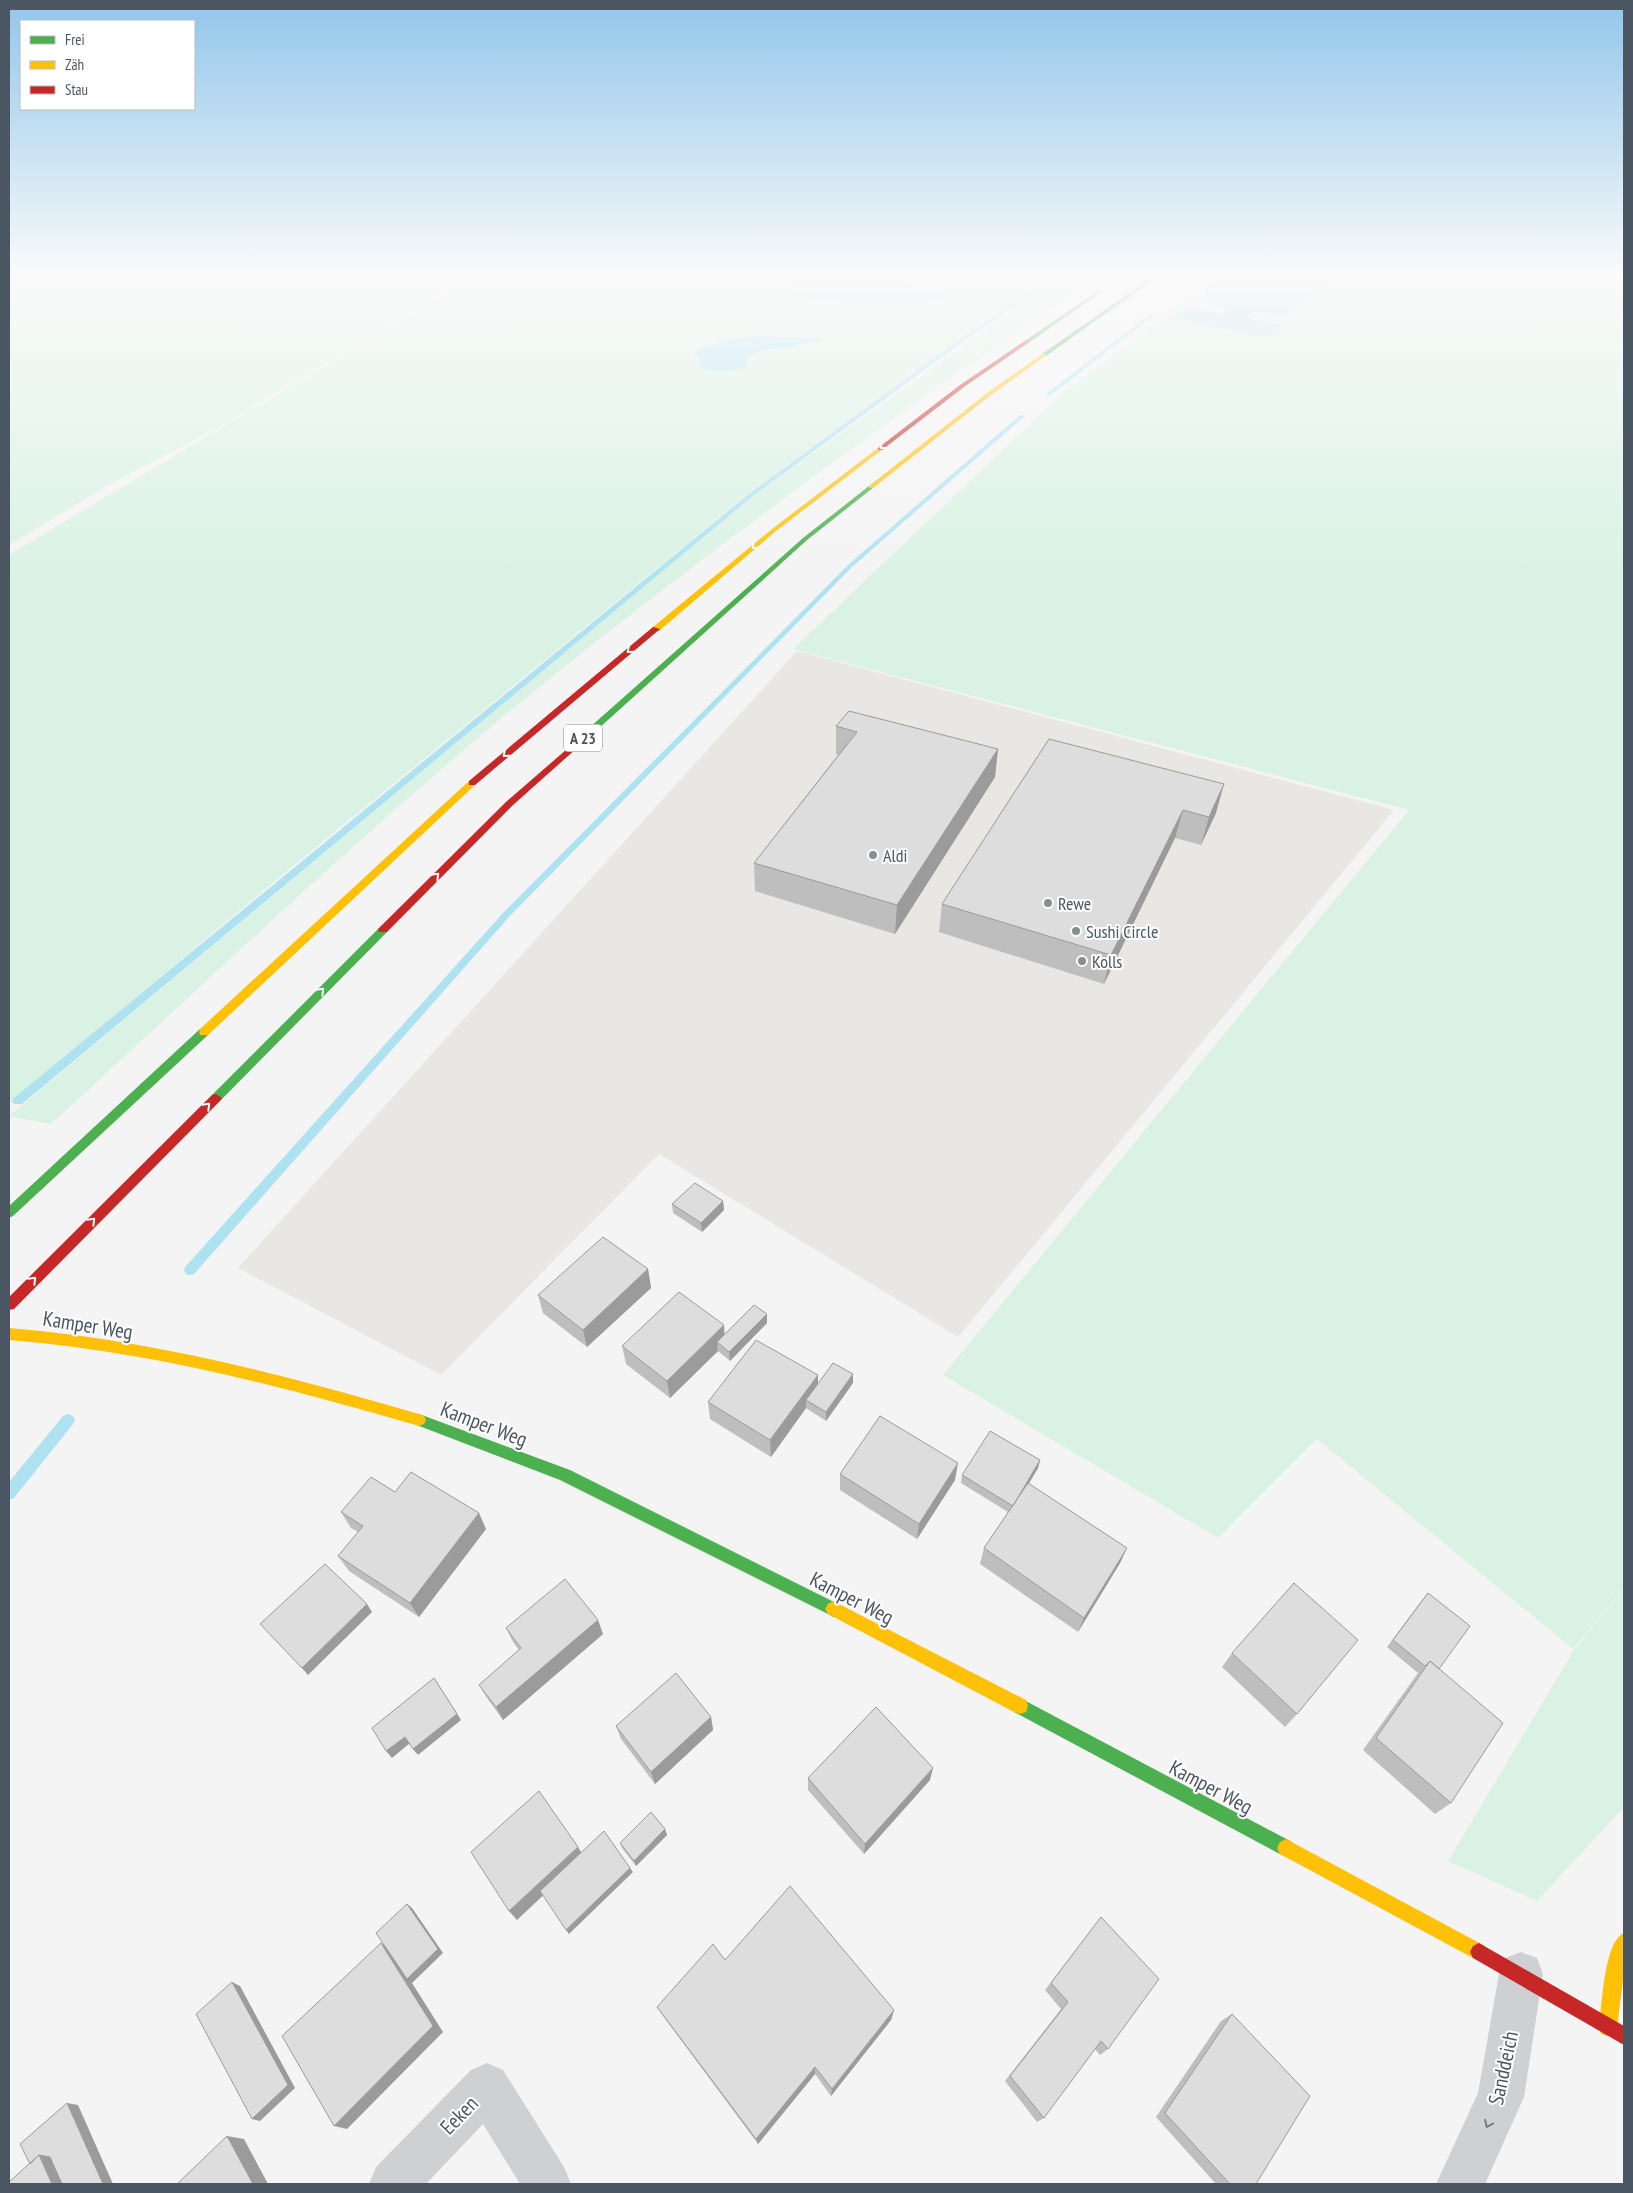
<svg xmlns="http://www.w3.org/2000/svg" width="1633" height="2193" font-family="'PT Sans Narrow',sans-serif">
  <rect width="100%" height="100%" fill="#f4f4f4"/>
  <path fill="#e8e7e3" d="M797,651L1394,810L958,1337L659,1154L441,1375L238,1268Z"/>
  <path fill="#d9f2e3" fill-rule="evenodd" d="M9,276H471L224,424L110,484L9,545Z
    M475,276H801L774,294C821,300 911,314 954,292L878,276H936L997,282L987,276H1056L964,337L748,494L294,865L9,1104V555ZM752,336L821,339L790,348L763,350L747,359V368L721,372L700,368V358L694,352Z
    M1063,276H1101C985,351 873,432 762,515C677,578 592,643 510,711C352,842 203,985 51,1124L9,1116L754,495Z
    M1216,276H1222L1206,288L1211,303L1231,311L1222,313L1184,307L1267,337L1283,325L1249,319L1247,315L1255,312L1283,316L1340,276H1401L1371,307L1403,276H1624V1587L1573,1649L1317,1439L1218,1538L943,1375L1409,810L793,649L1063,393L1153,326L1185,298Z
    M1624,1588V1807L1537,1901L1448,1861L1574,1650Z"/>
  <path fill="#aee2f0" d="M801,276H878L954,292C948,295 940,300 933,301C884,310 822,300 773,294Z
    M1222,276H1340L1283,316L1255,312L1247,315L1250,319L1283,325L1267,337L1170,318L1184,307L1222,313L1230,311L1211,303L1205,298L1206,288Z
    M752,336L823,339L790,348L763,350L747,359L746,366L748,368L721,372L700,368V358L693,352L716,343Z"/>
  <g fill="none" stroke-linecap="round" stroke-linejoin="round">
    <path fill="#aee2f0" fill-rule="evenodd" d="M1055,276H1061L968,338L754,495L22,1104H14L12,1101L14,1098L750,493L964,336Z
      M1151,313L1156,314L1051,395H1047V393Z
      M1020,415L1025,416L852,567L509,917L194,1274L190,1275L186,1274L184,1270L186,1266L503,913L848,565Z
      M68,1414L73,1416L75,1420L73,1424L14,1498L9,1500V1482L63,1416Z"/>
    <path fill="#ced0d2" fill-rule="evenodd" d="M1521,1952L1537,1958L1543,1974L1524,2097L1485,2184H1436L1478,2093L1499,1974L1505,1958Z
      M487,2063L503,2070L564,2167L571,2184H520L483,2124L426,2184H369L376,2167L471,2070Z"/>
    <path fill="#4caf50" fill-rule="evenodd" d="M1153,276H1159L1046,356H1042V354Z
      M1099,290L1103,291L1030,342H1026V340Z
      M869,486L874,487L807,540L577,748H571V744L803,538Z
      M383,927L387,928L388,930L387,932L220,1101H212L210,1098L212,1095L379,928Z
      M204,1028L208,1029L209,1032L208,1035L13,1216L9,1218V1206L200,1029Z
      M419,1414L570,1470L838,1604L841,1609L838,1614L833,1617L828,1614L560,1480L414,1424L412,1420L414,1416Z
      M1020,1698L1292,1842L1295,1848L1292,1854L1286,1857L1280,1854L1014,1712L1012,1706L1014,1700Z"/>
    <path fill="#ffc107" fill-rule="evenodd" d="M1042,354L1047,355L991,395L873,488H869V486L987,393Z
      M878,448L883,449L776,531L659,631H653V627L772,529Z
      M472,780L476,783L475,785L208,1035H200L199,1032L200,1029L469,781Z
      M9,1328C152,1340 281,1374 419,1414L424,1416L426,1420L424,1424L419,1426C281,1386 153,1352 9,1340Z
      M833,1601L1026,1700L1028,1706L1026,1712L1020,1714L1014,1712L828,1614L825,1609L828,1604Z
      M1286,1839L1485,1946L1488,1952L1485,1958L1479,1961L1473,1958L1280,1854L1277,1848L1280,1842Z
      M1624,1933V1973L1617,2027L1615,2034L1608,2036L1601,2034L1599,2027C1602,2006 1604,1941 1624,1933Z"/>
    <path fill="#c62828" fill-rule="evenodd" d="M1026,340L1031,341L964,387L882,450H878V448L960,385Z
      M653,627L660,629L475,785H469V781Z
      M574,743L578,746L577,748L513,805L387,932H379L378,930L379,928L507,801Z
      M216,1094L222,1098L220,1101L14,1309L9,1310V1297L212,1095Z
      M1479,1943L1624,2026V2045L1473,1958L1470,1952L1473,1946Z"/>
  </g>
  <path fill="#bebebf" d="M836,726L998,749L995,777L895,934L755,891L754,863L838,755L836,754Z
    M1049,739L1216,813L1201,845L1175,838L1104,984L939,932L942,904Z
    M723,1201L724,1210L702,1232L673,1213L672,1204Z
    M648,1269L651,1288L587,1347L543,1313L538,1295Z
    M767,1323L730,1361L718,1351L670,1398L626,1364L622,1346L725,1334Z
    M853,1374V1383L826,1421L806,1408L771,1457L710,1419L708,1402L818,1375V1384Z
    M1040,1460L1038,1468L1028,1484L1127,1548L1120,1563L1078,1632L980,1564L984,1548L1008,1512L961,1483L962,1475Z
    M840,1474L955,1480L917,1539L840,1490Z
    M395,1492L486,1529L419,1617L349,1571L338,1556L358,1532L351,1528L341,1512Z
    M1428,1593L1439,1669L1451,1803L1435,1814L1363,1750L1418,1673L1387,1647L1422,1600Z
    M506,1628L603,1634L503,1720L487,1698L479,1685L519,1650L513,1642Z
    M1232,1653L1297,1714L1285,1727L1222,1667Z
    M711,1717L713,1730L655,1784L621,1739L616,1726Z
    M808,1778L930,1780L864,1854L808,1790Z
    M665,1829L667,1835L636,1866L622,1848L620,1843Z
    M1101,1917L1108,2049L1100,2055L1095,2049L1044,2118L1037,2122L1005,2081L1061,2009L1045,1990Z
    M725,1960L894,2010L891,2020L831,2096L815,2074L758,2144L663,2016L657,2007Z
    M1232,2014L1256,2184H1216L1156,2117L1221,2021Z"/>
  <path fill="#9b9b9b" d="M998,749L995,777L895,934L897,905Z
    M1224,784L1216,813L1201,845L1209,817Z
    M1183,810L1175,838L1104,984L1111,955Z
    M723,1201L724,1210L702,1232L701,1223Z
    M648,1269L651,1288L587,1347L583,1330Z
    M767,1314V1323L730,1361L729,1352Z
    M724,1325L725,1343L717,1342L718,1351L670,1398L667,1381Z
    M853,1374V1383L826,1421V1412Z
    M818,1375V1393L806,1400V1408L771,1457L770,1440Z
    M1040,1460L1038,1468L1011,1514L1013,1506Z
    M958,1463L955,1480L917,1539L919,1524Z
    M479,1513L486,1529L419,1617L410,1603Z
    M1127,1548L1120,1563L1078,1632L1084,1618Z
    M367,1604L372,1612L308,1675L302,1668Z
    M598,1620L603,1634L503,1720L496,1707Z
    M434,1678L461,1720L418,1755L413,1749Z
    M711,1717L713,1730L655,1784L651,1772Z
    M405,1737L410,1743L392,1758L386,1751Z
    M933,1768L930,1780L864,1854L865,1844Z
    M665,1829L667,1835L636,1866L634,1861Z
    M578,1847L584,1857L517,1920L509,1911Z
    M630,1868L633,1872L569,1934L566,1930Z
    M407,1904L412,1908L443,1953L412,1983L443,2032L347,2129L334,2126L381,1943L392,1951Z
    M232,1982L240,1986L295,2088L260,2121L252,2119Z
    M894,2010L891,2020L831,2096L832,2089Z
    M815,2067V2074L758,2144L756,2139Z
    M67,2103L78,2105L113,2184H103Z
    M227,2136L244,2139L268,2184H253Z
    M39,2155L61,2158L73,2184H52Z"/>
  <path fill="#ddddde" stroke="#9b9b9b" d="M849,711L998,749L897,905L754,863L857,732L836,726Z
    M1049,739L1224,784L1209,817L1183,810L1111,955L942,904Z
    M695,1183L723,1201L701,1223L672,1204Z
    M603,1237L648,1269L583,1330L538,1295Z
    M679,1292L724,1325L667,1381L622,1346Z
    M754,1305L767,1314L729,1352L717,1342Z
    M756,1340L818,1375L770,1440L708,1402Z
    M833,1363L853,1374L826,1412L806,1400Z
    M880,1416L958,1463L919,1524L840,1474Z
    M990,1431L1040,1460L1013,1506L962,1475Z
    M411,1472L479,1513L410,1603L338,1556L363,1526L341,1512L371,1477L395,1492Z
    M1028,1483L1127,1548L1084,1618L984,1548Z
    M325,1564L367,1604L302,1668L260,1624Z
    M565,1579L598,1620L496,1707L479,1685L521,1648L506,1628Z
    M1294,1583L1358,1640L1297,1714L1232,1653Z
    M1428,1593L1470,1626L1439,1669L1430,1661L1425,1666L1393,1640Z
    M1430,1661L1503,1723L1451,1803L1376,1738Z
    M676,1673L711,1717L651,1772L616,1726Z
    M434,1678L457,1714L413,1749L405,1737L386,1751L372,1728Z
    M876,1707L933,1768L865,1844L808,1778Z
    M539,1791L578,1847L509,1911L471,1852Z
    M651,1812L665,1829L634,1861L620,1843Z
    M604,1831L630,1868L566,1930L540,1891Z
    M790,1886L894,2010L832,2089L815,2067L756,2139L657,2007L713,1944L725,1960Z
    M407,1904L438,1949L407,1979L376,1933Z
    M1101,1917L1159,1979L1108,2049L1101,2041L1044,2118L1010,2076L1068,2002L1051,1983Z
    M381,1943L433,2026L334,2126L282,2036Z
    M232,1982L288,2085L252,2119L196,2014Z
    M1232,2014L1310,2096L1256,2184H1230L1165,2113Z
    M67,2103L103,2184H62L50,2157L39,2155L30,2164L20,2144Z
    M227,2136L253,2184H177Z
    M39,2155L52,2184H9V2182Z"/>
  <defs><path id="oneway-chevron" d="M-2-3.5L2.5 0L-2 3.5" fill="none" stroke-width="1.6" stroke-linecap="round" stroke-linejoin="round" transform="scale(1.25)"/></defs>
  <g stroke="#f6fbf6">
    <use href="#oneway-chevron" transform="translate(883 446) rotate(143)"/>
    <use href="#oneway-chevron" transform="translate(755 546) rotate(140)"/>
    <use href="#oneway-chevron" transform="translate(630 650) rotate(140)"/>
    <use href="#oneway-chevron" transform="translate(506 754) rotate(140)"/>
    <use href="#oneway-chevron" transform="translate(436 876) rotate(-45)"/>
    <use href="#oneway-chevron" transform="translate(321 991) rotate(-45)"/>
    <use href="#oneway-chevron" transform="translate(207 1106) rotate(-45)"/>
    <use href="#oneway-chevron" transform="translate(92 1221) rotate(-45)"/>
    <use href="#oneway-chevron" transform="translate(33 1280) rotate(-46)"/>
  </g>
  <use stroke="#727b83" href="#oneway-chevron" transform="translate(1488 2124) rotate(115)"/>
  <linearGradient id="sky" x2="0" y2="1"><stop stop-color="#91c6eb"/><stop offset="0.47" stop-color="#fafafa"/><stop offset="1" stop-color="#fafafa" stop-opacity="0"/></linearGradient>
  <rect width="1633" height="583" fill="url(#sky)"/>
  <g fill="#868d94" stroke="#fff" stroke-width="2">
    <circle cx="873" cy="855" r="5"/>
    <circle cx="1048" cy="903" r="5"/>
    <circle cx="1076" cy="931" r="5"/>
    <circle cx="1082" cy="961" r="5"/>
  </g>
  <g text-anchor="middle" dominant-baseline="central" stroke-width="4" stroke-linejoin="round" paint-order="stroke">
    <rect fill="#fff" stroke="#808990" stroke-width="1" x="564" y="724.5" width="38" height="27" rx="4"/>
    <g font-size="16" font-weight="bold" fill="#4a5661">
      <text x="583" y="738">A 23</text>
    </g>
    <g font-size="18" fill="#4a5661" stroke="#fff" text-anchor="start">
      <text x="883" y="855">Aldi</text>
      <text x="1058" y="903">Rewe</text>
      <text x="1086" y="931">Sushi Circle</text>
      <text x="1092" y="961">Kolls</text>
    </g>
    <g font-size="21" fill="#4a5661" stroke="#fff">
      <text transform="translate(88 1325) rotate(9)">Kamper Weg</text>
      <text transform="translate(484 1424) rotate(21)">Kamper Weg</text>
      <text transform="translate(852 1598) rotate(27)">Kamper Weg</text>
      <text transform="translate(1211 1787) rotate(28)">Kamper Weg</text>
      <text transform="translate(1503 2068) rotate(-78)">Sanddeich</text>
      <text transform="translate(459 2115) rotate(-46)">Eeken</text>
    </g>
  </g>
  <rect width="1633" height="2193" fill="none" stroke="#4a5661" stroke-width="20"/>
  <rect x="20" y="20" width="175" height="90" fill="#ffffff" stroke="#b7bbc0"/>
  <rect x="30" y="36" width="25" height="8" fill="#4caf50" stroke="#b7bbc0"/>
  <text x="65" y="45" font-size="15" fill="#4a5661">Frei</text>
  <rect x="30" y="61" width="25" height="8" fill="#ffc107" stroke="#b7bbc0"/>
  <text x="65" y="70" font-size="15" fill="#4a5661">Zäh</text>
  <rect x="30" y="86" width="25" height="8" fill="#c62828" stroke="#b7bbc0"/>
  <text x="65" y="95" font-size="15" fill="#4a5661">Stau</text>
</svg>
